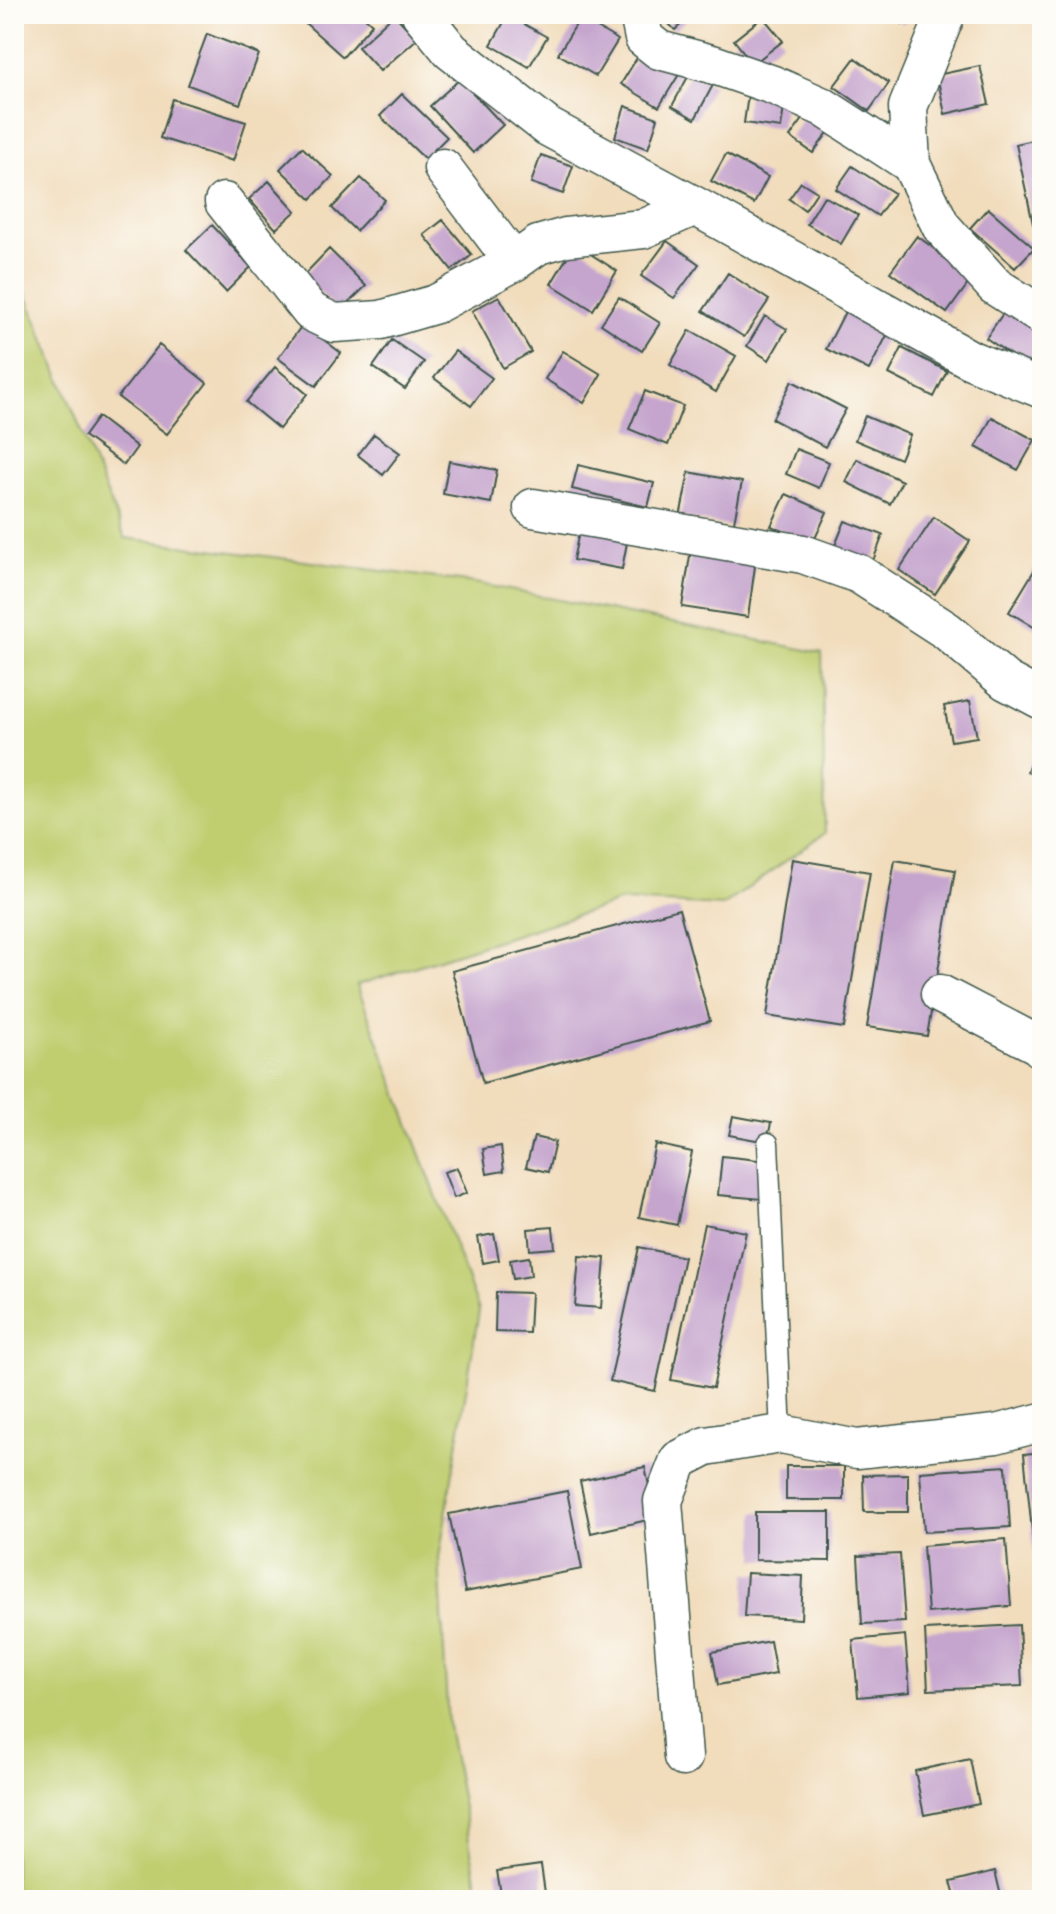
<svg xmlns="http://www.w3.org/2000/svg" width="1056" height="1914" font-family="'Architects Daughter',sans-serif">
  <rect width="100%" height="100%" fill="#fdfcf7"/>
  <filter id="ink" filterUnits="userSpaceOnUse"><feTurbulence type="fractalNoise" baseFrequency=".0125" numOctaves="2"/><feDisplacementMap in="SourceGraphic" scale="16" xChannelSelector="R" yChannelSelector="G"/><feConvolveMatrix kernelMatrix="1 2 1 2 8 2 1 2 1" color-interpolation-filters="sRGB"/></filter>
  <filter id="wash" filterUnits="userSpaceOnUse"><feTurbulence type="fractalNoise" baseFrequency=".006" numOctaves="4" result="noise"/><feDisplacementMap in="SourceGraphic" scale="32" xChannelSelector="R" yChannelSelector="G"/><feGaussianBlur stdDeviation="1.8" result="paint"/><feColorMatrix in="noise" values="0 0 0 0 0 0 0 0 0 0 0 0 0 0 0 0 0 1.4 0 .05"/><feComposite in="paint" operator="in"/></filter>
  <g filter="url(#wash)">
    <rect width="100%" height="100%" fill="#f1dcbb"/>
    <path fill="#c0ce70" stroke="#708652" stroke-width="2" d="M14,265L125,538L475,583L822,653L825,833L723,906L622,901L357,985L479,1310L439,1558L448,1726L480,1900H14Z"/>
    <g id="blocks">
      <path fill="#c5a4cd" d="M311,14H361L372,24L343,57L304,22Z
        M394,14L417,39L380,71L358,47Z
        M659,14H692L675,30Z
        M893,14H913L903,24Z
        M508,15L547,37L529,67L491,45Z
        M763,17L783,41L753,64L734,40Z
        M580,18L618,40L596,76L558,54Z
        M207,34L259,54L240,104L188,85Z
        M643,48L681,71L659,107L621,84Z
        M855,58L889,83L869,111L834,86Z
        M980,66L989,104L945,114L937,75Z
        M690,73L713,85L695,119L672,106Z
        M460,79L503,125L473,153L430,106Z
        M402,94L447,137L425,159L380,116Z
        M748,95L785,100L781,128L744,123Z
        M172,99L246,122L233,161L160,138Z
        M625,106L658,118L648,149L615,137Z
        M812,107L835,123L813,153L790,137Z
        M1042,138V222L1033,224L1016,144Z
        M302,147L333,176L311,199L280,169Z
        M726,154L768,177L754,204L711,181Z
        M541,155L573,166L563,194L531,183Z
        M852,166L894,193L878,216L836,189Z
        M361,178L385,200L356,231L332,208Z
        M269,181L296,211L276,229L249,199Z
        M801,182L817,192L805,210L789,199Z
        M824,196L858,215L841,244L807,224Z
        M988,208L1034,248L1015,268L970,228Z
        M443,220L472,255L452,270L424,235Z
        M212,225L251,267L226,292L186,250Z
        M917,236L973,277L947,313L890,272Z
        M667,241L699,264L674,298L641,276Z
        M575,244L617,271L593,310L551,284Z
        M329,249L366,286L339,312L303,276Z
        M728,273L769,300L744,337L703,311Z
        M499,296L531,352L503,368L472,311Z
        M619,297L660,323L642,351L601,324Z
        M851,300L894,322L869,370L826,349Z
        M1011,302L1042,323V365L1037,373L986,338Z
        M765,316L787,329L769,360L747,346Z
        M303,324L341,353L316,386L278,358Z
        M690,330L736,356L716,392L670,365Z
        M392,340L424,362L405,389L373,367Z
        M159,345L207,383L167,434L118,397Z
        M902,348L947,371L934,397L889,374Z
        M455,351L492,378L471,406L434,378Z
        M563,351L601,374L584,403L545,379Z
        M275,367L307,394L279,429L246,402Z
        M792,381L846,409L825,447L772,419Z
        M645,391L683,406L668,445L629,429Z
        M865,416L910,435L900,459L855,440Z
        M98,417L137,447L124,465L84,436Z
        M992,417L1035,440L1018,470L976,447Z
        M374,434L400,453L383,475L358,455Z
        M796,449L829,462L819,488L786,474Z
        M857,459L902,481L890,504L846,482Z
        M449,461L497,470L491,503L443,494Z
        M578,465L654,483L648,507L572,489Z
        M689,472L742,482L733,527L680,517Z
        M786,494L827,512L813,543L771,526Z
        M934,517L970,541L935,594L899,570Z
        M845,521L883,535L872,563L834,548Z
        M581,523L629,532L622,569L573,560Z
        M691,549L756,559L748,617L682,607Z
        M1035,569L1042,573V632L1009,612Z
        M970,701L977,737L951,741L944,706Z
        M1042,729V777L1027,772Z
        M792,859L870,872L844,1028L767,1016Z
        M895,860L955,870L927,1036L867,1027Z
        M679,909L710,1021L483,1083L452,971Z
        M733,1116L771,1123L767,1142L729,1135Z
        M534,1137L555,1142L548,1172L526,1167Z
        M655,1144L692,1152L677,1225L639,1217Z
        M501,1146L504,1171L487,1174L483,1149Z
        M722,1156L766,1161L762,1199L718,1195Z
        M457,1168L467,1193L454,1198L444,1172Z
        M704,1224L746,1232L713,1388L671,1380Z
        M553,1227L555,1248L530,1250L528,1229Z
        M494,1234L499,1260L483,1263L478,1237Z
        M639,1247L684,1257L655,1391L610,1381Z
        M579,1256L605,1258L601,1308L575,1306Z
        M529,1257L531,1276L513,1279L510,1260Z
        M496,1292L531,1293L529,1333L495,1332Z
        M1042,1452V1549L1034,1550L1024,1454Z
        M786,1466H844V1500H786Z
        M1006,1466L1010,1527L924,1532L920,1472Z
        M645,1467L656,1518L591,1533L580,1481Z
        M908,1474V1512H864L863,1475Z
        M567,1491L582,1569L465,1592L449,1514Z
        M755,1512H830V1561L755,1560Z
        M1006,1539L1011,1606L928,1613L923,1546Z
        M900,1554L905,1622L862,1624L858,1556Z
        M747,1573L803,1576L801,1619L744,1616Z
        M1019,1625L1022,1686L928,1690L925,1630Z
        M905,1635L910,1692L858,1697L853,1640Z
        M770,1641L776,1674L718,1685L712,1652Z
        M970,1759L979,1804L924,1815L915,1771Z
        M541,1865L546,1900H502L497,1871Z
        M995,1871L1002,1900H956L951,1882Z"/>
    </g>
  </g>
  <g filter="url(#ink)">
    <use href="#blocks" fill-opacity="0" stroke="#3e5548" stroke-width="2"/>
    <g fill="none" stroke-linecap="round" stroke-linejoin="round">
      <g stroke="#3e5548" stroke-width="23">
        <path id="service" d="M768,1143L781,1434"/>
      </g>
      <g stroke="#3e5548" stroke-width="41">
        <path id="minor" d="M421,14L451,51L548,127L695,206L971,360L1042,389
          M639,14L644,38L659,50L712,64L773,85L823,107L911,164
          M946,14L908,107L911,164L941,226L995,286L1042,316
          M443,168L514,262
          M224,202L311,312L334,323L381,320L436,304L514,262L538,245L566,237L643,229L695,206
          M533,508L803,554L859,574L947,631L1006,681L1042,700
          M940,994L1038,1045L1042,1049
          M683,1757L663,1501L679,1460L706,1446L781,1434L857,1449L996,1434L1042,1422"/>
      </g>
      <use href="#service" stroke="#fff" stroke-width="20"/>
      <use href="#minor" stroke="#fff" stroke-width="38"/>
    </g>
  </g>
  <rect width="1056" height="1914" fill="none" stroke="#fdfcf7" stroke-width="48"/>
</svg>
